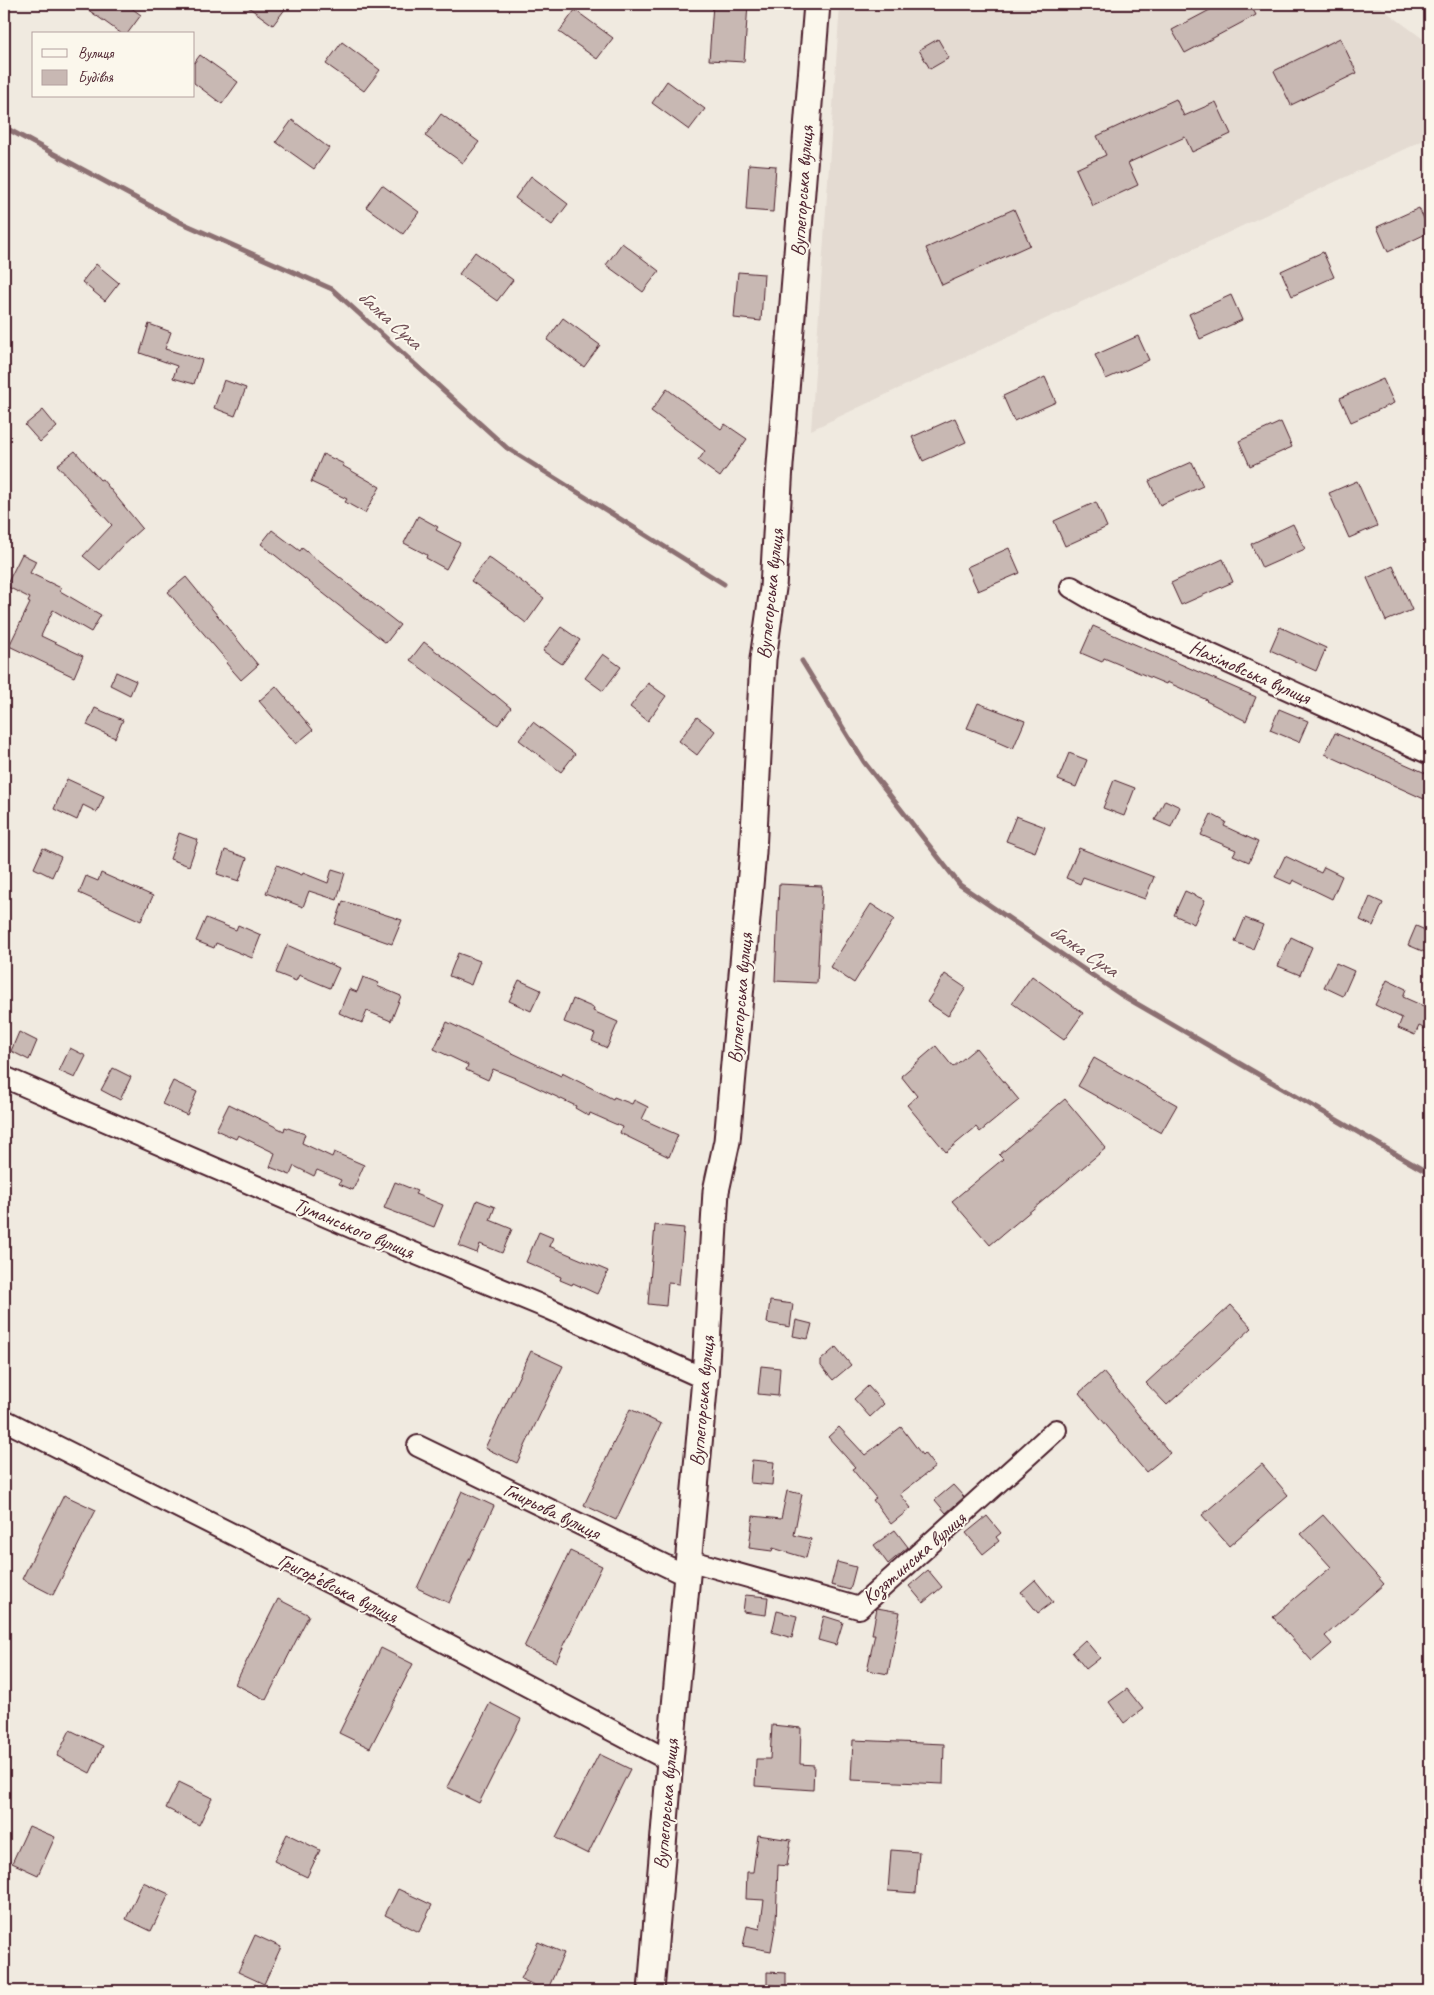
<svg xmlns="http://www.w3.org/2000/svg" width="1434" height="1995" font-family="Caveat,sans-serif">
  <rect width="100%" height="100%" fill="#f0eae0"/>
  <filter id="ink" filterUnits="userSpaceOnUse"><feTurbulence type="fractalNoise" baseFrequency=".02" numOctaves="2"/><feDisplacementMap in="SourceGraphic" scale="10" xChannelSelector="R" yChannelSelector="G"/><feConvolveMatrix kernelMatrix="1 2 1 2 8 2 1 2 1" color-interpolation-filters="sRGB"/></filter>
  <g filter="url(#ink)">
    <path fill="#e4dbd2" d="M840,4H1376L1430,44V137L811,430Z"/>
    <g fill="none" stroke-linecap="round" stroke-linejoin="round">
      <path stroke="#8c6f72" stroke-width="5" d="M4,127L180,222L332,289L507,448L724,584
        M802,661L864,762L960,885L1120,994L1430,1174"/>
    </g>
    <path fill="#c8b8b3" stroke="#4a1f2b" d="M80,4H126L141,15L127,34H122Z
      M244,4H289L273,25Z
      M713,4H748L744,62L709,60Z
      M1221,4H1250L1256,15L1185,53L1172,30Z
      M575,10L613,38L597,59L559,32Z
      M1340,38L1357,73L1291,105L1274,71Z
      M938,39L949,58L930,69L919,50Z
      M342,42L380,70L364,91L326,64Z
      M200,55L238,82L222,104L194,83V63Z
      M667,81L705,109L689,130L652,103Z
      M1176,99L1184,116L1216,102L1231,134L1192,152L1185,137L1128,163L1138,185L1093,206L1076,169L1106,155L1097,136Z
      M441,114L479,142L463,163L425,136Z
      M292,120L329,148L314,169L276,142Z
      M749,164L776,166L773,212L746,210Z
      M531,176L568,204L552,225L515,198Z
      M382,185L419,212L403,234L366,207Z
      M1419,208L1430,232L1388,252L1377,227Z
      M1014,209L1030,245L942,285L926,248Z
      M622,243L659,271L643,292L606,265Z
      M475,252L513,280L497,301L459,274Z
      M1323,252L1334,277L1292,296L1281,271Z
      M96,264L119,283L105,301L82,282Z
      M738,272L764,274L761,321L734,318Z
      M1231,295L1242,320L1200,339L1189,314Z
      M563,318L600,345L584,367L547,340Z
      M149,324L171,332L165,349L202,360L194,384L173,378L177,366L140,353Z
      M1138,336L1149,360L1106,379L1095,355Z
      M1045,377L1056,402L1014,421L1003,396Z
      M1383,379L1394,403L1351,422L1340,398Z
      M224,380L246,388L235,416L214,408Z
      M667,389L721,429L725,424L747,439L720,477L698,461L705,451L651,411Z
      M43,410L57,427L40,442L25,425Z
      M955,418L966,442L923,461L912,437Z
      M1281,422L1292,447L1250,466L1239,441Z
      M75,451L100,480L102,479L142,528L122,546L100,570L83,556L112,525L57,465Z
      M323,454L344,464L343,466L380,487L365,513L345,502L347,499L311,482Z
      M1192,462L1203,486L1160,505L1149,481Z
      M1357,481L1377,526L1349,538L1329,493Z
      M1096,502L1107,527L1065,546L1054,521Z
      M418,516L438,527L436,530L460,543L446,569L426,558L427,555L404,543Z
      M1293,524L1305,549L1262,568L1251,544Z
      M272,530L300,551L302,548L400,625L386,643L261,544Z
      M1009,548L1020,573L978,591L967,567Z
      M22,554L36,561L30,573L61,588L60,591L101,615L91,632L53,610L41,636L83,656L74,677L9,646L30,603L28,602L30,598L6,586Z
      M488,557L544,598L526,623L508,609L509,608L471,581Z
      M1223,559L1233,582L1181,605L1171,583Z
      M1393,566L1412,610L1386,621L1367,578Z
      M186,577L258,665L241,680L226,663L228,662L168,592Z
      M1093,626L1256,697L1246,721L1206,701L1207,700L1167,682L1166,684L1104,658L1102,662L1081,653Z
      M561,627L580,640L562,664L543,651Z
      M1280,627L1326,648L1316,671L1270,650Z
      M424,642L493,695L494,694L511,708L498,725L410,660Z
      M603,654L621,667L603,691L585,678Z
      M116,672L136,681L130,695L110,685Z
      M648,683L666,696L648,721L630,707Z
      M276,686L313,730L296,744L259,701Z
      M978,703L1025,721L1013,749L995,741L996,739L967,728Z
      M95,708L123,720L115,738L87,725Z
      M1279,709L1308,721L1299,742L1270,730Z
      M697,717L715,731L697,755L679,741Z
      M533,722L575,754L561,772L519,740Z
      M1335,733L1430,775V785L1424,799L1325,754Z
      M1069,753L1087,760L1076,787L1058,780Z
      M67,779L104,796L97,812L83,805L77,820L54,809Z
      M1114,780L1135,788L1124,816L1103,808Z
      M1165,800L1180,807L1171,827L1155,820Z
      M1211,814L1226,822L1224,826L1258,842L1249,862L1233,855L1236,850L1201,835Z
      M1016,816L1045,827L1035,852L1006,841Z
      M179,833L198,840L189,866L170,859Z
      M43,848L61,857L52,877L34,868Z
      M1079,848L1154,877L1145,899L1083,877L1080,884L1066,878Z
      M225,850L247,858L239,881L217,874Z
      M1285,856L1321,873L1324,867L1342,876L1332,899L1293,880L1291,884L1275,877Z
      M277,865L302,875L303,873L328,883L332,869L345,873L337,900L309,891L303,907L266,893Z
      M101,873L153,896L141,921L79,893L86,876L98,881Z
      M779,884L822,886L817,983L775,981Z
      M1185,891L1205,900L1194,924L1174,915Z
      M1370,897L1383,903L1373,926L1360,920Z
      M343,901L402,920L392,944L335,924Z
      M871,904L894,919L854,983L830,967Z
      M206,918L236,930L238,925L261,935L252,958L216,943L214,948L196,941Z
      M1245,918L1263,925L1253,949L1235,942Z
      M1416,926L1430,932V946L1427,953L1408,945Z
      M1291,937L1312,947L1300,975L1278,966Z
      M287,945L339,968L330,988L299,975L296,981L276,973Z
      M458,953L480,961L471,985L449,976Z
      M1336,963L1354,971L1343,996L1324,987Z
      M945,974L966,988L948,1016L927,1002Z
      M1032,976L1083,1013L1064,1040L1012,1003Z
      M363,977L379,983L377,986L401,996L391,1021L367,1011L362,1023L339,1013L349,989L357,992Z
      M519,980L541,990L531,1011L509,1001Z
      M1387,980L1406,989L1403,997L1430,1009V1031L1419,1026L1415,1035L1398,1028L1402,1018L1375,1005Z
      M573,999L594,1008L593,1011L618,1022L607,1048L592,1041L595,1034L564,1022Z
      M447,1022L561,1076L562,1073L613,1099L614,1097L632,1104L634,1100L648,1107L642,1119L678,1135L669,1157L620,1133L622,1127L590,1113L589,1116L575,1108L576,1106L525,1082L493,1069L488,1080L466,1070L468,1065L434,1049Z
      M19,1032L37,1041L29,1060L11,1051Z
      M936,1046L953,1067L976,1048L1019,1100L980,1132L976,1127L946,1152L907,1105L917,1096L901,1076Z
      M70,1048L86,1056L75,1078L59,1071Z
      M1094,1058L1177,1105L1161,1133L1078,1086Z
      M113,1068L131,1077L120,1100L101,1090Z
      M173,1081L197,1092L187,1115L162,1104Z
      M1065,1099L1106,1148L990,1245L952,1201L1003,1159L999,1155Z
      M229,1104L284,1131L285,1127L305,1134L302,1143L332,1157L334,1152L364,1165L353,1190L339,1184L341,1180L317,1170L314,1176L294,1166L290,1175L270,1167L275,1153L238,1135L236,1139L216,1130Z
      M395,1182L417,1191L415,1194L443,1205L434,1227L384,1208Z
      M477,1200L495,1207L490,1220L512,1229L502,1253L480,1244L477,1253L459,1246Z
      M655,1225L684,1228L679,1284L668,1283L666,1306L648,1304Z
      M539,1232L553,1238L549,1246L608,1271L597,1294L573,1283L572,1285L560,1280L561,1277L526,1262Z
      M770,1301L793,1304L790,1327L767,1323Z
      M1231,1305L1252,1328L1167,1405L1146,1383Z
      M796,1320L812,1324L808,1339L793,1336Z
      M836,1347L851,1365L833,1380L821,1366V1360Z
      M531,1351L563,1366L517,1463L485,1448Z
      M761,1366L780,1368L778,1396L758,1394Z
      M1103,1372L1170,1453L1146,1472L1079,1393Z
      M868,1386L884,1404L870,1417L854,1399Z
      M630,1409L661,1424L616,1520L584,1505Z
      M839,1427L865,1455L901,1427L922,1455L924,1453L935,1467L900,1494L911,1508L891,1524L873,1500L876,1498L852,1469L855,1467L828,1437Z
      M752,1460L774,1462L772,1485L750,1483Z
      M1262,1464L1288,1495L1229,1546L1202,1515Z
      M953,1485L964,1497L946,1513L935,1500Z
      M462,1491L494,1506L449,1603L417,1588Z
      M787,1491L802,1494L794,1535L811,1539L806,1558L773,1548L772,1551L749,1548L753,1516L781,1519Z
      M64,1495L96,1510L53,1595L22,1579Z
      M1323,1515L1384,1584L1325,1636L1332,1644L1312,1661L1273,1617L1331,1567L1301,1534Z
      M987,1516L1001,1533L996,1537L999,1541L983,1554L966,1533Z
      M895,1530L908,1547L888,1564L874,1545Z
      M570,1551L602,1566L556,1662L524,1647Z
      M837,1562L856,1567L850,1590L831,1585Z
      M928,1570L942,1587L923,1603L909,1586Z
      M1035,1580L1053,1602L1038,1613L1021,1592Z
      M745,1595L768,1597L766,1615L743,1612Z
      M278,1599L309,1615L266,1700L235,1684Z
      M877,1608L900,1612L888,1674L867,1670L875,1634H872Z
      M777,1611L797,1616L792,1638L772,1632Z
      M824,1616L843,1622L836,1645L818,1640Z
      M1085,1640L1100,1658L1086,1669L1072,1652Z
      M381,1648L413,1664L370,1748L339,1733Z
      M1127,1689L1143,1709L1124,1723L1109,1702Z
      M490,1703L521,1719L479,1803L447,1787Z
      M772,1725L801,1728L800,1764L814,1765L813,1790L755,1786L756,1759H770Z
      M70,1730L103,1746L90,1773L57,1756Z
      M853,1740L944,1744L943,1784L851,1780Z
      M599,1754L630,1769L588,1854L556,1838Z
      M179,1782L212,1798L199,1825L166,1808Z
      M29,1826L55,1837L38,1875L12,1863Z
      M287,1834L320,1850L307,1877L274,1861Z
      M758,1835L791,1840L787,1866L778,1865L776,1923L771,1951L743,1946L747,1926L760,1929L764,1900L746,1899L747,1872H753Z
      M891,1850L919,1852L916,1893L888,1891Z
      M143,1882L169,1894L151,1931L126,1919Z
      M398,1889L432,1905L419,1932L385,1915Z
      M255,1935L281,1947L264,1984L238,1972Z
      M538,1942L564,1953L547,1991L521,1979Z
      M767,1972L786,1973V1986L767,1985Z"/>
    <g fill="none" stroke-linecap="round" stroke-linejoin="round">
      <g stroke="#4a1f2b" stroke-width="24">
        <path id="minor" d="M1071,587L1102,605L1430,754
          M4,1077L353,1228L550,1309L705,1379
          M4,1420L366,1601L670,1761
          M418,1446L687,1576
          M688,1560L859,1608L1056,1430"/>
      </g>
      <g stroke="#4a1f2b" stroke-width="29">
        <path id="major" d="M651,1991L670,1761L705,1379L716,1191L727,1141L753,852L763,659L773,588L780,465L817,4"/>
      </g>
      <use href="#minor" stroke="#fbf7ec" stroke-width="20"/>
      <use href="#major" stroke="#fbf7ec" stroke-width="25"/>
    </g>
  </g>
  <g text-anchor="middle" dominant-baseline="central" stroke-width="4" stroke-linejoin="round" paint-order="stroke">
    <g font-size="20" fill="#4a1f2b" stroke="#fbf7ec">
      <text transform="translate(802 191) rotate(-86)">Вуглегорська вулиця</text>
      <text transform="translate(770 594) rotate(-84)">Вуглегорська вулиця</text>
      <text transform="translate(1250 672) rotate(24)">Нахімовська вулиця</text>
      <text transform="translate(740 998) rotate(-85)">Вуглегорська вулиця</text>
      <text transform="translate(354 1228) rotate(23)">Туманського вулиця</text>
      <text transform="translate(702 1401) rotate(-85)">Вуглегорська вулиця</text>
      <text transform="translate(552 1511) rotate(26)">Гмирьова вулиця</text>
      <text transform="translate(914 1558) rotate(-41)">Козятинська вулиця</text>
      <text transform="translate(338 1588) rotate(27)">Григор’євська вулиця</text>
      <text transform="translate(666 1804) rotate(-85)">Вуглегорська вулиця</text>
    </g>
    <g font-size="21" font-style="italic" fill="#704e55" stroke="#fbf7ec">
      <text transform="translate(390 319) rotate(42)">балка Суха</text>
      <text transform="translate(1084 950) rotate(34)">балка Суха</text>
    </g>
  </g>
  <rect width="1434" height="1995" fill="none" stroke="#fbf7ec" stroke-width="20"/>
  <rect x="10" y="10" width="1414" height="1975" fill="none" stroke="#4a1f2b" stroke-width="2" filter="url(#ink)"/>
  <rect x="32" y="32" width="162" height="65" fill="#fbf7ec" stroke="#b4a19f"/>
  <rect x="42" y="49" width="25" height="8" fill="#fbf7ec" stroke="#b4a19f"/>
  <text x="78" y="58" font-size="15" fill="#4a1f2b">Вулиця</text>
  <rect x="42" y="70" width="25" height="15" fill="#c8b8b3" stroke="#b4a19f"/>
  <text x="78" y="82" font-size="15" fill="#4a1f2b">Будівля</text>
</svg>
